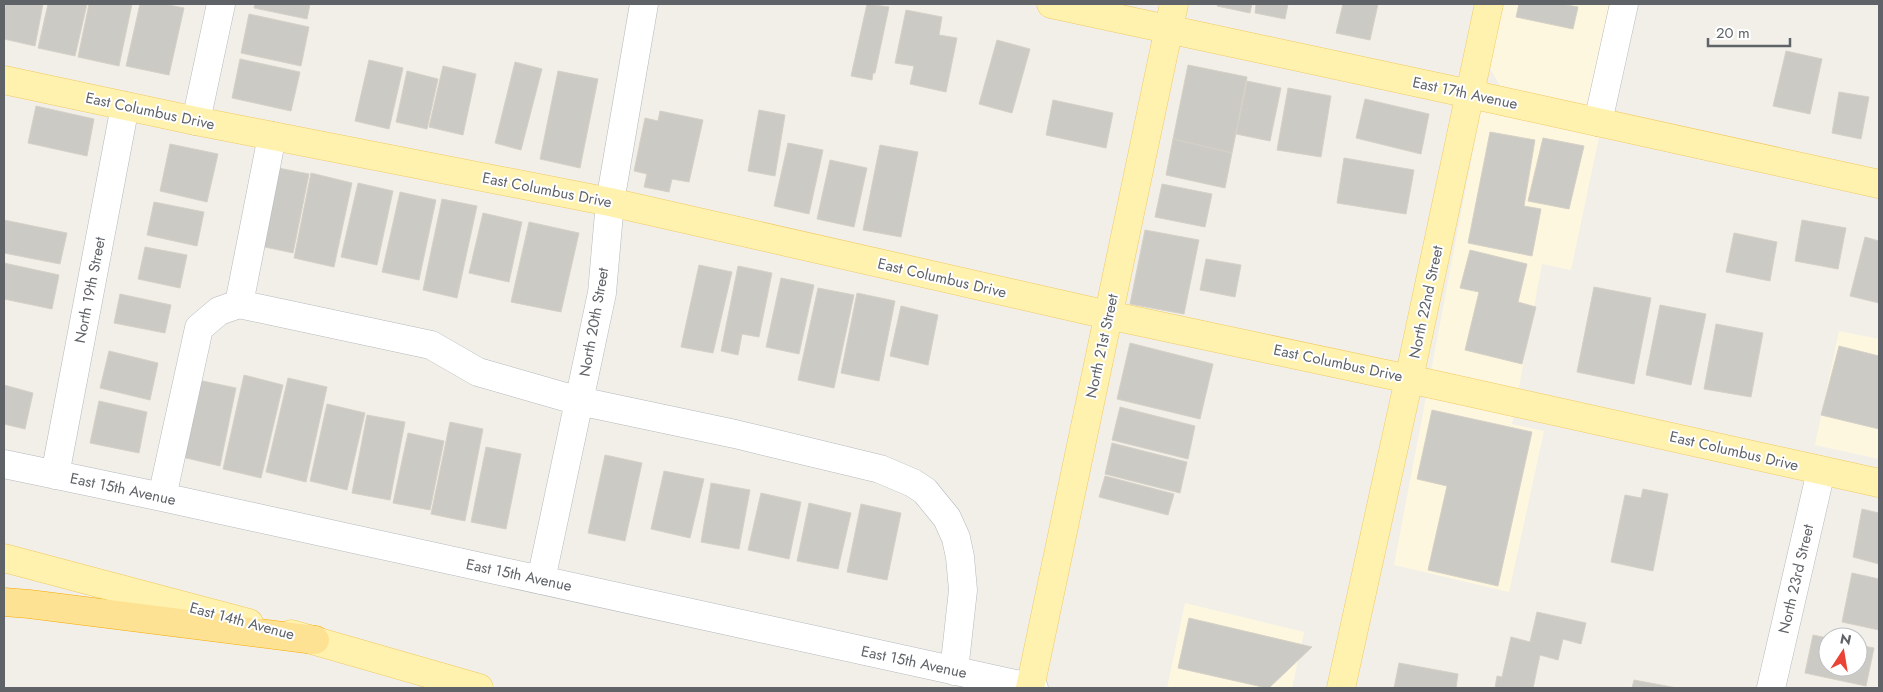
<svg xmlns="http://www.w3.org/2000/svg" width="1883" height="692" font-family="Jost,sans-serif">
  <rect width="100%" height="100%" fill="#f1efe8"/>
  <path fill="#fef7e0" d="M1501,4H1635L1611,112L1501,87L1489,67Z
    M1481,109L1600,132L1571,270L1542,264L1512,424L1544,431L1509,592L1394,565Z
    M1839,331L1879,339V459L1815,445Z
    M1185,603L1304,632L1292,688H1167Z"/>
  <path fill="#cccac5" stroke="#d6d1c6" d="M6,4H43L35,46L4,39V13Z
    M48,4H87L75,56L38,48Z
    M89,4H132L119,66L78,57Z
    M140,4H164L184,8L169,75L126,66Z
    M255,4H310L307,19L254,8Z
    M867,4L889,7L875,73H873L872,80L851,76Z
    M1218,4H1252L1250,13L1217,6Z
    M1256,4H1288L1285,19L1255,13Z
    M1343,4H1378L1370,40L1336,33Z
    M1519,4H1561L1578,7L1573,29L1516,17Z
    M906,10L942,17L939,35L957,38L946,92L910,84L914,66L895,63Z
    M249,14L309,27L301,66L241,53Z
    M997,40L1030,49L1012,113L979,104Z
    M1786,51L1822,59L1810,114L1773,106Z
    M240,59L300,72L291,111L232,98Z
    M369,60L403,68L389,129L355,121Z
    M515,62L542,69L521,150L495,143Z
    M1188,65L1247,77L1232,153L1173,139Z
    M443,66L476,74L463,135L429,127Z
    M407,71L438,79L427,129L396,122Z
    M558,71L598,79L580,168L540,159Z
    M1247,81L1281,88L1270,141L1236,134Z
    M1288,88L1331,96L1321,157L1277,150Z
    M1839,92L1869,97L1861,139L1832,133Z
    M1365,99L1429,114L1421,154L1356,138Z
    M1053,100L1113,113L1106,148L1046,135Z
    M36,106L94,119L87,156L28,143Z
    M759,110L785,115L775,176L748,171Z
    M660,111L703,120L689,182L672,179L669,192L644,187L647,174L634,171L645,118L658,121Z
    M1490,132L1535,140L1524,206L1541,209L1532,256L1468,243Z
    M1543,138L1584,146L1569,209L1528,201Z
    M1173,139L1232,153L1225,188L1166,175Z
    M788,143L823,150L809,214L774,206Z
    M170,144L218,154L207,202L160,191Z
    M880,145L918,152L901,237L863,230Z
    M1344,158L1414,170L1406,214L1337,203Z
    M830,160L867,168L854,227L817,219Z
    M268,166L309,174L293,253L251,244Z
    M311,173L352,183L334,267L294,258Z
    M358,183L393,191L377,265L341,257Z
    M1162,184L1212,194L1205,227L1155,217Z
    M400,192L436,200L419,280L382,272Z
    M442,199L477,206L457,298L423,290Z
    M154,202L204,212L197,246L147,235Z
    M483,213L522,222L509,282L469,273Z
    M4,220L67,233L60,264L4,253Z
    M1802,220L1846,228L1838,269L1795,261Z
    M529,222L579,233L561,312L511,302Z
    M1145,230L1199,240L1184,314L1130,304Z
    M1734,233L1777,242L1770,281L1726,272Z
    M1865,237L1879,241V303L1850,296Z
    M145,247L187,255L180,288L138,279Z
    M1470,250L1527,264L1518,302L1536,307L1522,364L1465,350L1479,292L1460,288Z
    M1206,259L1241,265L1235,297L1200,290Z
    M4,263L59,275L52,309L4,299Z
    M699,265L732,272L713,353L681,347Z
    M738,266L772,273L759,337L742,334L738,355L721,351Z
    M781,278L814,285L799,354L766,347Z
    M1594,287L1651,298L1634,384L1577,372Z
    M818,288L854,295L834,388L798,380Z
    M857,293L895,301L879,381L841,373Z
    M120,294L171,305L165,333L114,323Z
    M1660,305L1706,314L1691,385L1646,375Z
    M901,306L938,315L928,365L890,356Z
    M1716,324L1763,333L1751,397L1704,389Z
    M1130,343L1213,364L1200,419L1117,399Z
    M1839,346L1879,356V429L1821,415Z
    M109,351L158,363L150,400L100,388Z
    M244,375L283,385L261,478L223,469Z
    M288,378L327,387L306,482L266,472Z
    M198,380L236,388L220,466L182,457Z
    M4,385L33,393L25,429L4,424Z
    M99,401L147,412L139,453L90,443Z
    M327,404L365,413L347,490L310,481Z
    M1120,407L1195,426L1188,459L1112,440Z
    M1432,410L1532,432L1498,586L1428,570L1447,486L1417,479Z
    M367,415L405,422L390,500L352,493Z
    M450,422L483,429L465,521L431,514Z
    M408,433L444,441L430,510L393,503Z
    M1112,443L1187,462L1180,493L1105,474Z
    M486,447L521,454L506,529L471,522Z
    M605,455L642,463L625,541L588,533Z
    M664,471L704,479L690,538L651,529Z
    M1105,476L1174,494L1168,515L1099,497Z
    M711,483L750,490L739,549L701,542Z
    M1643,489L1668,494L1653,571L1611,562L1625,495L1641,498Z
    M761,493L801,502L789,559L748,550Z
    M809,503L851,513L838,569L797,561Z
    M861,504L901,513L887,580L847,572Z
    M1862,509L1879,513V564L1853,557Z
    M1852,573L1879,579V630L1842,622Z
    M1537,612L1586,623L1581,644L1563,639L1558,660L1540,655L1533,688H1495L1497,676L1502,677L1511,637L1530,642Z
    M1189,618L1312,647L1269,688H1267L1178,668Z
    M1813,635L1828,638V667H1858V645L1874,648L1866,686L1805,673Z
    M1399,663L1458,674L1456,688H1394Z
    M1634,680L1677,688H1632Z"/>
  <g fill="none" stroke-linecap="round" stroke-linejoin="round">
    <g stroke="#b5b8bc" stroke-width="29">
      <path id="minor" d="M196,121L221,4
        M1598,122L1624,4
        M239,304L272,136
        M4,464L162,497L1034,688
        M55,475L125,106
        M162,497L199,328L219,311L239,304L431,345L478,372L579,401L735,434L880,469L913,483L925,491L947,518L956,538L960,557L963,590L954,671
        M541,580L602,293L610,202L644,4
        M1771,688L1821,471"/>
    </g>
    <g stroke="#f2c960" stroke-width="29">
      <path id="major" d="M1051,4L1470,94L1879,184
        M4,80L196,121L610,202L1108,315L1409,379L1879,483
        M4,558L249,623
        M291,634L479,688
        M1030,688L1174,4
        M1341,688L1409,379L1489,4"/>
    </g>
    <g stroke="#f9ab00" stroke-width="29">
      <path id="highway" d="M4,602L29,604L315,640"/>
    </g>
    <use href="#minor" stroke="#fff" stroke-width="28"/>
    <use href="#major" stroke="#fff2af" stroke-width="28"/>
    <use href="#highway" stroke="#fde293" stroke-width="28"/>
  </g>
  <g text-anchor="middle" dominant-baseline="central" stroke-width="4" stroke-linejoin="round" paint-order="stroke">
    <g font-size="15" fill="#5f6368" stroke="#fff">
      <text transform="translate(1465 93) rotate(12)">East 17th Avenue</text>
      <text transform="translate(150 111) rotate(12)">East Columbus Drive</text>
      <text transform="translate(547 190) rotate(11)">East Columbus Drive</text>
      <text transform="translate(942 278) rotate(13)">East Columbus Drive</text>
      <text transform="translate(90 290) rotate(-79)">North 19th Street</text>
      <text transform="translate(1426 302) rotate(-78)">North 22nd Street</text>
      <text transform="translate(594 322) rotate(-80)">North 20th Street</text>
      <text transform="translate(1102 346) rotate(-78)">North 21st Street</text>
      <text transform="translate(1338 363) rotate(12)">East Columbus Drive</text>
      <text transform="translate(1734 451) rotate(13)">East Columbus Drive</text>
      <text transform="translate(123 489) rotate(12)">East 15th Avenue</text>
      <text transform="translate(519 575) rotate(12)">East 15th Avenue</text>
      <text transform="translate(1796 579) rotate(-77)">North 23rd Street</text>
      <text transform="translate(242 621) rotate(15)">East 14th Avenue</text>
      <text transform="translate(914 662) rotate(12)">East 15th Avenue</text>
    </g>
  </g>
  <rect width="1883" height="692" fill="none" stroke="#5f6368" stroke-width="10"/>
  <g transform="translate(1843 652) rotate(12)"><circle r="24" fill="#ffffff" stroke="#bfc1c3"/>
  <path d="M0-4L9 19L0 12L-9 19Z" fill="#ea4335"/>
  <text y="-8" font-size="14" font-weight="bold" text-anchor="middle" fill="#5f6368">N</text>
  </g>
  <path d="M1708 38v8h82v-8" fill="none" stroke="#5f6368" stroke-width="2.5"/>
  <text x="1716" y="38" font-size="15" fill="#5f6368" stroke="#ffffff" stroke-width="4" paint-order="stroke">20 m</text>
</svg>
